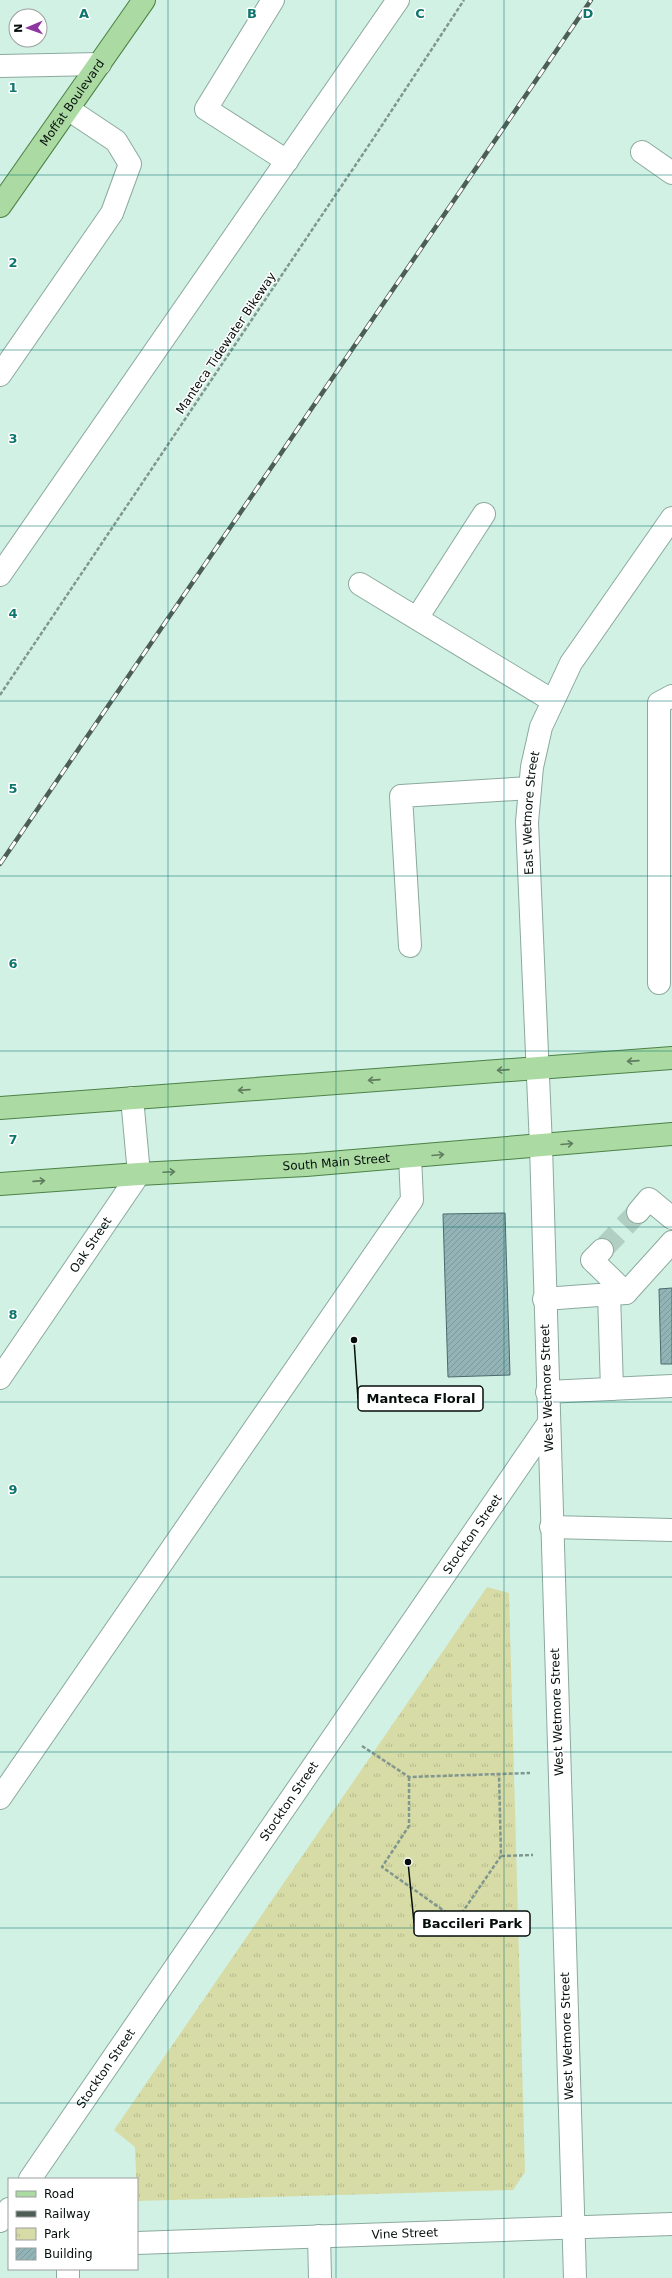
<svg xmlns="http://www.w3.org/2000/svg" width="672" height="2278" font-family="'DejaVu Sans',sans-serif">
  <defs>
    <pattern id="park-tufts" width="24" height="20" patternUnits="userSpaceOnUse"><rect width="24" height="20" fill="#d7dba6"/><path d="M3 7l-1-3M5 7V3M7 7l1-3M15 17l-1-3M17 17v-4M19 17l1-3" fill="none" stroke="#b7bb8e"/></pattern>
    <pattern id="building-hatch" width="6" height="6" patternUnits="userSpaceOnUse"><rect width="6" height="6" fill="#93b4b6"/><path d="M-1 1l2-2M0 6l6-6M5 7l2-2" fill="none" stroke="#7d9a9b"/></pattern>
  </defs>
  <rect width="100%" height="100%" fill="#d1f1e5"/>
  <path fill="url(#park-tufts)" d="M487,1587L509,1593L525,2172L513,2190L137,2201L135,2147L114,2130Z"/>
  <path fill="url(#building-hatch)" stroke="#4b6a6c" d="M505,1213L510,1375L448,1377L443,1214Z
    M672,1288V1364H661L659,1289Z"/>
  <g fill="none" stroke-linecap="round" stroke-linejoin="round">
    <path stroke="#b2cfc4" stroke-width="22" stroke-dasharray="22 11" stroke-linecap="butt" d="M602,1250L638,1212"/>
    <g stroke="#8ca99e" stroke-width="24">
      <g id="minor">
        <path d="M273,0L206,109L287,161"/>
        <path d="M0,66L100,64"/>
        <path d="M642,152L672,173"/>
        <path d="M0,375L112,213L130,164L116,141L68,109"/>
        <path d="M0,575L398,0"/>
        <path d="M360,584L553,701"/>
        <path d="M417,618L484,514"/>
        <path d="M410,946L401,796L530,788"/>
        <path d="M659,983V703L672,696"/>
        <path d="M638,1212L649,1199L672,1218"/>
        <path d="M602,1250L592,1260L626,1293"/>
        <path d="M609,1294L612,1389"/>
        <path d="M544,1299L626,1293L672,1242"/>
        <path id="s1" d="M0,1378L139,1174L132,1098"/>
        <path d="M547,1392L672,1386"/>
        <path d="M551,1527L672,1530"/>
        <path d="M0,1798L412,1200L410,1157"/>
        <path id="s2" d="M30,2179L548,1424"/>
        <path d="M0,2221L9,2209"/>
        <path d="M319,2236L320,2278"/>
        <path id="s3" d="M137,2243L672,2224"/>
        <path d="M68,2269V2278"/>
        <path id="s4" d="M575,2278L541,1146L527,822L532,767L541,727L571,663L672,518"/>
      </g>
    </g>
    <g stroke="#4c8246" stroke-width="24">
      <g id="major">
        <path id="s5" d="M0,206L144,0"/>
        <path d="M0,1108L672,1058"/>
        <path id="s6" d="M0,1184L139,1174L306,1165L672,1134"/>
      </g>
    </g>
    <path stroke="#80978f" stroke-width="2.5" stroke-dasharray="4 2" stroke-linecap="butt" d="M0,695L371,142L464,0
      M362,1746L409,1777L530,1773
      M409,1777V1826L382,1867L457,1920L501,1856L499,1774
      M501,1856L533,1855"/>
    <use href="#minor" stroke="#fff" stroke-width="22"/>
    <use href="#major" stroke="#abdaa3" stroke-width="22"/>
    <g stroke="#4d5e57" stroke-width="4.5">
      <path id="rail" d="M0,864L591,0"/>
    </g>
    <use href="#rail" stroke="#fff" stroke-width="3" stroke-dasharray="9" stroke-linecap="butt"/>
  </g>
  <defs><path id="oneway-shaft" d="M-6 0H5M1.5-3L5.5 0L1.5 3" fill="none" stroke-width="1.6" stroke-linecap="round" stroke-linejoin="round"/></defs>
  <g stroke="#607e5f">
    <use href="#oneway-shaft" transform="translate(633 1061) rotate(176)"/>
    <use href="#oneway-shaft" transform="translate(503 1070) rotate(176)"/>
    <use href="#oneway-shaft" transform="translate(374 1080) rotate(176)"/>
    <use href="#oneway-shaft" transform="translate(244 1090) rotate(176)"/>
    <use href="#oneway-shaft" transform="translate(567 1144) rotate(-5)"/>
    <use href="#oneway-shaft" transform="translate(438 1155) rotate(-5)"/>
    <use href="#oneway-shaft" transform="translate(169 1172) rotate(-3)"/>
    <use href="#oneway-shaft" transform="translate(39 1181) rotate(-4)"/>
  </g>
  <path fill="none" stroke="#0f766e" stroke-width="1" stroke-opacity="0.55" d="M168,0V2278M336,0V2278M504,0V2278M0,175H672M0,350H672M0,526H672M0,701H672M0,876H672M0,1051H672M0,1227H672M0,1402H672M0,1577H672M0,1752H672M0,1928H672M0,2103H672"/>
  <g text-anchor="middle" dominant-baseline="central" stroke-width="3" stroke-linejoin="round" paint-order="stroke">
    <g font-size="12" fill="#050e0b" stroke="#fff">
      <text stroke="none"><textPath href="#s5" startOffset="126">Moffat Boulevard</textPath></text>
      <text transform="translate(226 343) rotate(-56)">Manteca Tidewater Bikeway</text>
      <text stroke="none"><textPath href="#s4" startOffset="1466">East Wetmore Street</textPath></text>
      <text stroke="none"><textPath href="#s6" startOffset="337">South Main Street</textPath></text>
      <text stroke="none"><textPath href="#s1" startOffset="161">Oak Street</textPath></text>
      <text transform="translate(547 1388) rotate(-92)">West Wetmore Street</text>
      <text stroke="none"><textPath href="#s2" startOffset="782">Stockton Street</textPath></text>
      <text transform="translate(557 1712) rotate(-92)">West Wetmore Street</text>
      <text stroke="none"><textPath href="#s2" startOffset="458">Stockton Street</textPath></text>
      <text transform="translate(567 2036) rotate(-92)">West Wetmore Street</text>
      <text stroke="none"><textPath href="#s2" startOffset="134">Stockton Street</textPath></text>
      <text stroke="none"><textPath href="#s3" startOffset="268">Vine Street</textPath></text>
    </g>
  </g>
  <g font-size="13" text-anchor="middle" font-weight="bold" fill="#0f766e" stroke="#fff" stroke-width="3" stroke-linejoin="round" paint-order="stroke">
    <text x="84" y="18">A</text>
    <text x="252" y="18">B</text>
    <text x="420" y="18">C</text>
    <text x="588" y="18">D</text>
    <text x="13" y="92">1</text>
    <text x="13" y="267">2</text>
    <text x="13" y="443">3</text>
    <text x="13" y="618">4</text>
    <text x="13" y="793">5</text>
    <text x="13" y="968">6</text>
    <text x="13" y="1144">7</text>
    <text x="13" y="1319">8</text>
    <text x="13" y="1494">9</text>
  </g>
  <path fill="none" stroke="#050e0b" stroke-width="1.5" d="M354 1340L358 1399M408 1862L414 1923"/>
  <g fill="#050e0b" stroke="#fff" stroke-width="1.5">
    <circle cx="354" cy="1340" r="4"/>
    <circle cx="408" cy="1862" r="4"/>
  </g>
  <g fill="#fff" stroke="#050e0b" stroke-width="1.5">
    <rect x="358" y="1386" width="125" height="25" rx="4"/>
    <rect x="414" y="1911" width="116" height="25" rx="4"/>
  </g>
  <g font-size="13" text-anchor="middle" font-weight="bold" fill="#050e0b">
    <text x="421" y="1403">Manteca Floral</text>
    <text x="472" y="1928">Baccileri Park</text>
  </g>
  <rect x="8" y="2178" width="130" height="92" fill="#ffffff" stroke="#9b9f9d"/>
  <rect x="16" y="2191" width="20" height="6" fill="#abdaa3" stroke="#9b9f9d"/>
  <text x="44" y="2198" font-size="12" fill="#050e0b">Road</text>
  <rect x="16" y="2211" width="20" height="6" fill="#4d5e57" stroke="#9b9f9d"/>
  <text x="44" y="2218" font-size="12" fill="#050e0b">Railway</text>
  <rect x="16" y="2228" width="20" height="12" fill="url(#park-tufts)" stroke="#9b9f9d"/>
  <text x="44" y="2238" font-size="12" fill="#050e0b">Park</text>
  <rect x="16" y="2248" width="20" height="12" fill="url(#building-hatch)" stroke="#9b9f9d"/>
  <text x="44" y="2258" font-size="12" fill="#050e0b">Building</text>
  <g transform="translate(28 28) rotate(268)"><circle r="19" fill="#ffffff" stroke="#9b9f9d"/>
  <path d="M0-3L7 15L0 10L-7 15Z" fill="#8d35a1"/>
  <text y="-6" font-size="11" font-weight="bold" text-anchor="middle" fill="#050e0b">N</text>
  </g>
</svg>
